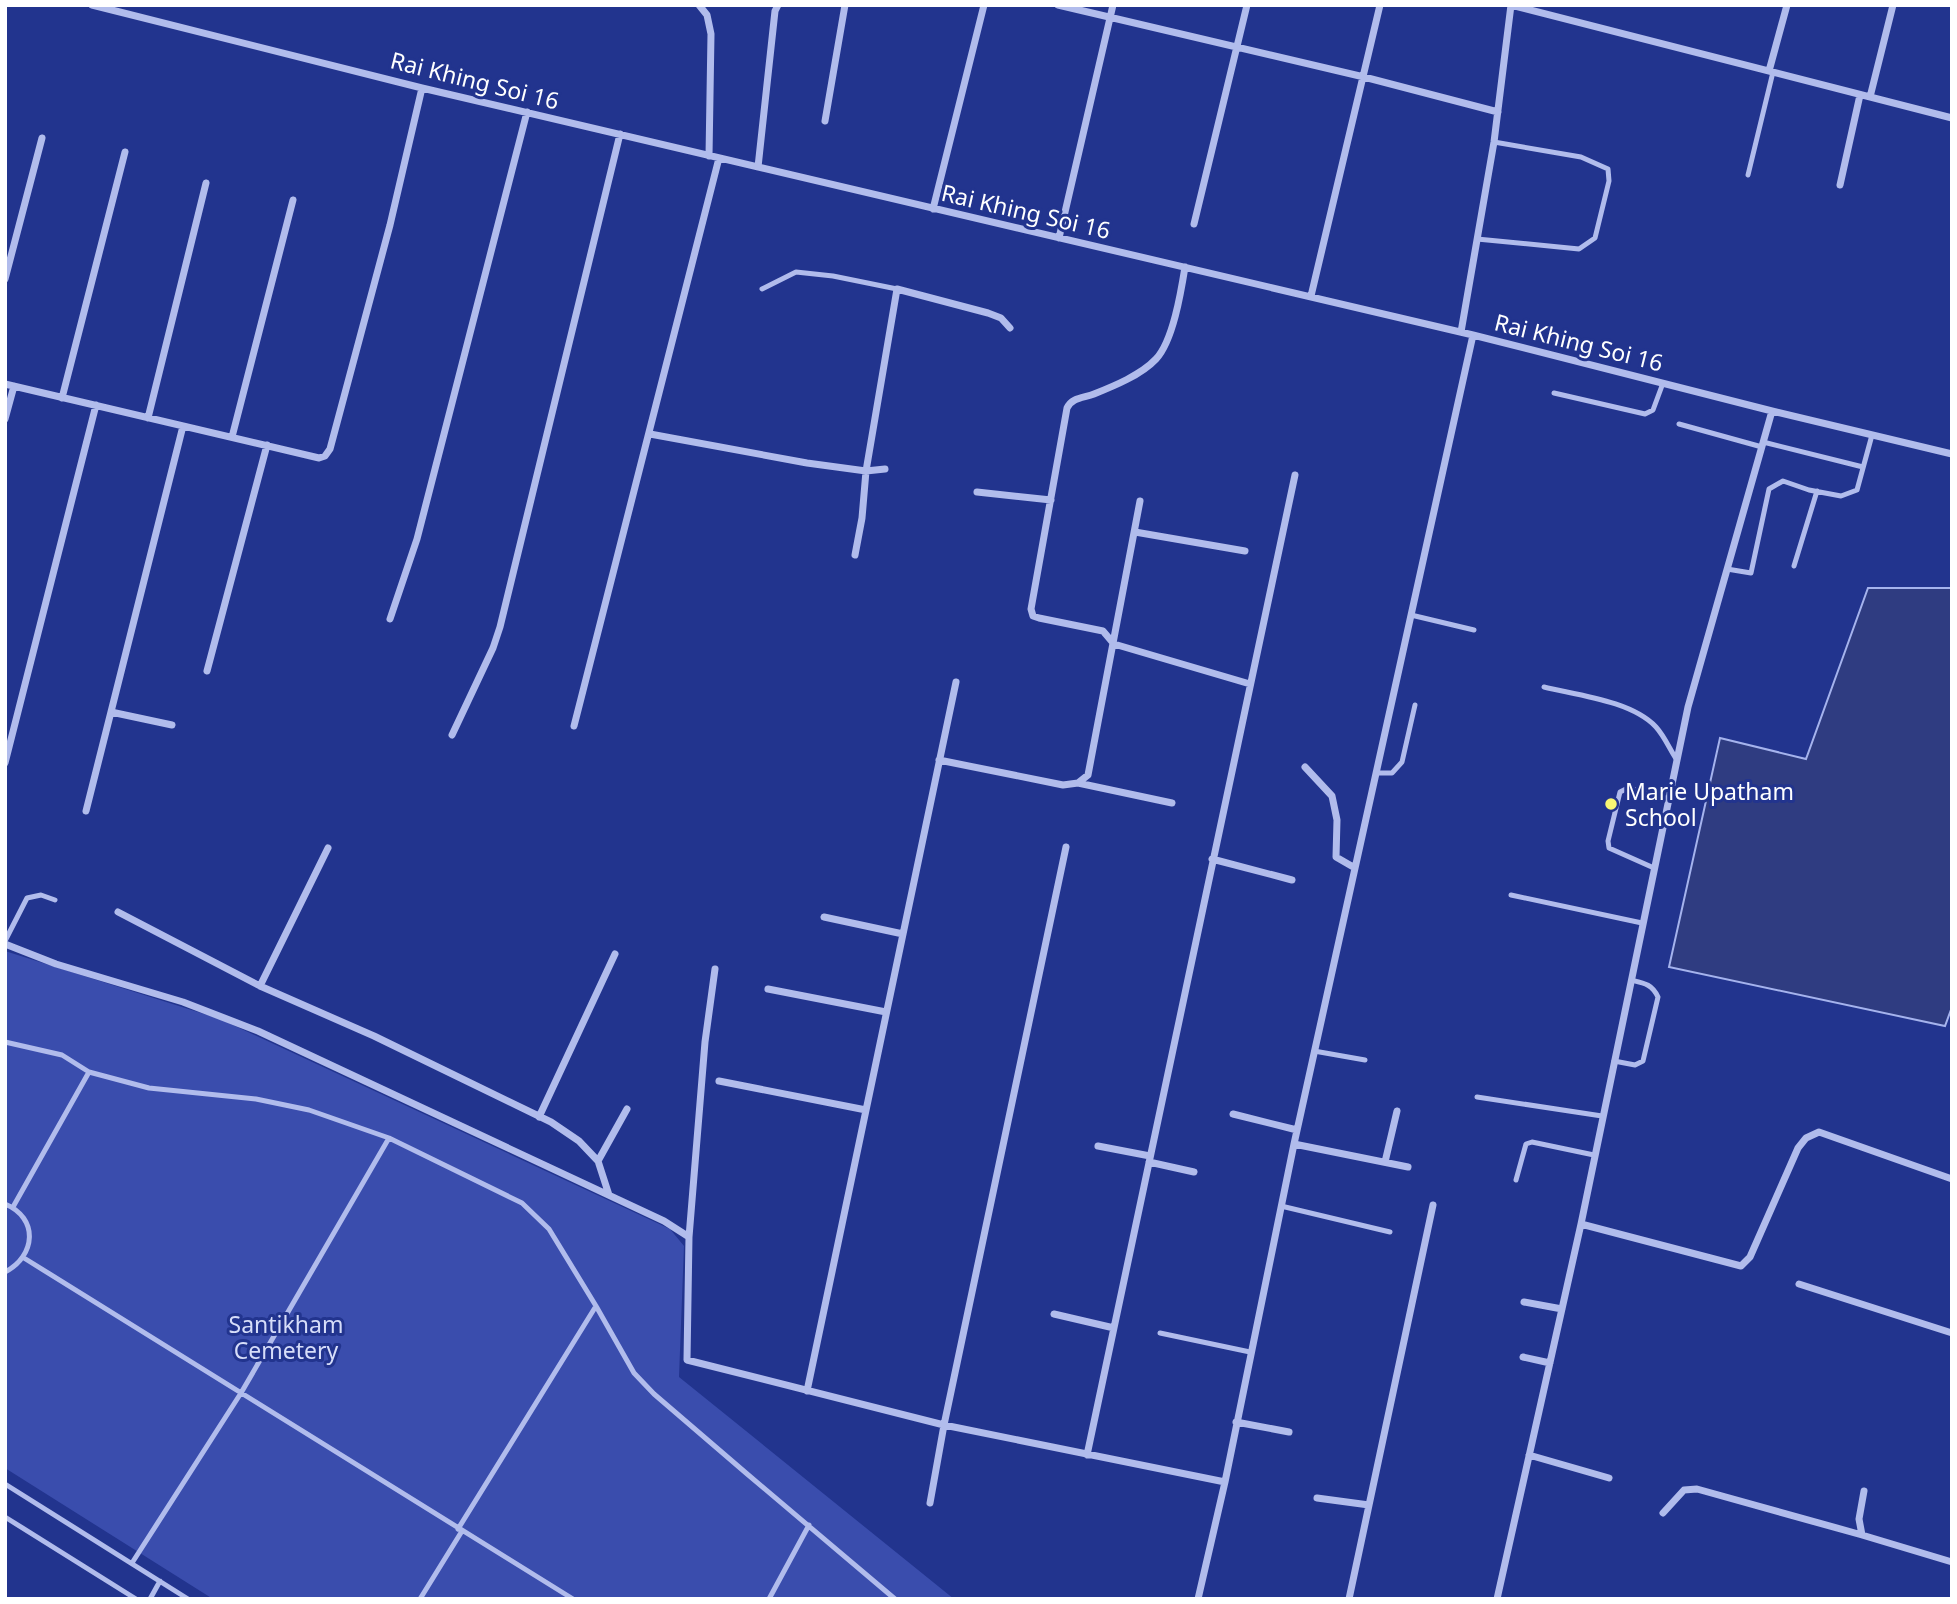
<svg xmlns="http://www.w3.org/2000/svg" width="1957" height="1604" font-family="'Noto Sans',sans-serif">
  <rect width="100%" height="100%" fill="#22348e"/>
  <path fill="#3a4dad" d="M5,951L220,1019L670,1229L684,1246L679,1377L954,1599H213L5,1468Z"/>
  <path fill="#2f3c81" stroke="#a5b3ed" stroke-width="2" d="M1868,588H1952V1007L1945,1026L1669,967L1720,738L1806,759Z"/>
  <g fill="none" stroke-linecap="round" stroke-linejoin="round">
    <path stroke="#b1bcec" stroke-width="5" d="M1748,175L1773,72
      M1477,239L1579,249L1595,238L1609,181L1608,169L1581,157L1494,142
      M762,289L796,272L833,276L897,289
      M1554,393L1645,414L1653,410L1663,383
      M1679,424L1762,447
      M1763,442L1863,467
      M1794,566L1817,491
      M1727,569L1751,573L1769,489L1783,481L1809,490L1841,496L1857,490L1872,435
      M1411,615L1474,630
      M1544,687C1577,695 1632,701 1656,727C1665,737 1670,750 1677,760
      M1376,773H1392L1402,762L1415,705
      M1654,868L1609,848L1608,841L1620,792L1628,788L1669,799
      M1511,895L1642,923
      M5,941L27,898L41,895L55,900
      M5,1042L62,1055L89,1072L13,1207
      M1314,1051L1365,1060
      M1614,1061L1635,1065L1643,1061L1658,997C1652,984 1644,983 1631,980
      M89,1072L149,1088L256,1099L309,1110L389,1138L522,1203L549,1229L596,1306L634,1373L654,1394L746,1473L895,1599
      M1477,1097L1602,1116
      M1516,1180L1526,1144L1532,1142L1594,1155
      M5,1204C39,1218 36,1256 5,1272
      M1281,1206L1390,1232
      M24,1258L573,1599
      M1160,1333L1250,1352
      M5,1484L188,1599
      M5,1517L136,1599
      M458,1529L596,1306
      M132,1563L241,1393L389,1138
      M150,1599L160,1581
      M420,1599L462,1531
      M769,1599L809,1525"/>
    <path stroke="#b1bcec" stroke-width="7" d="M92,5L422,88L1473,335L1772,411L1952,454
      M699,5L707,15L711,34L709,156
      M1058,5L1364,77L1498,112
      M1769,71L1787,5
      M1870,97L1893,5
      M825,121L845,5
      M758,167L775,11L778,5
      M1840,185L1860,95
      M933,209L984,5
      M1194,224L1247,5
      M1059,238L1113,5
      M1185,267C1181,292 1173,341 1156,359C1141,375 1114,386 1094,394C1084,398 1072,397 1067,408L1031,609L1033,616L1039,618L1103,631L1114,644L1250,684
      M5,279L42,138
      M1311,296L1380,5
      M1461,332L1494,142L1511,5L1952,118
      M5,384L319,458L325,456L330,449L390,225L422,88
      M62,398L125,152
      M148,418L206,183
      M5,419L14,386
      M650,434L807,463L866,471L885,469
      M232,437L293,200
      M977,492L1051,500
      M1135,532L1245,551
      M855,555L862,518L866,471L897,289L988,313L1001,318L1010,328
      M390,619L417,539L527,112
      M207,671L267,445
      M111,712L172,725
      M574,726L719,158
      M452,735L493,648L500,627L620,134
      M939,760L1063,785L1078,783L1088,775L1140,501
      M5,763L96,405
      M1305,767L1332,796L1337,820L1336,857L1355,868
      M1078,783L1172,803
      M86,811L183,426
      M1212,859L1292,880
      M118,912L260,986L374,1036L551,1122L579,1141L598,1161L609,1195
      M824,917L903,934
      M5,944L56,964L183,1002L258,1031L664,1221L689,1237L687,1360L944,1425L1225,1482
      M260,986L328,848
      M768,989L886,1012
      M719,1081L866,1110
      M1233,1114L1297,1130
      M539,1117L615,954
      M1294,1144L1408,1167
      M1098,1146L1150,1156
      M598,1161L627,1109
      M1149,1162L1194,1172
      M1385,1162L1397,1111
      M1581,1224L1741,1266L1750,1257L1798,1148L1806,1138L1819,1132L1952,1179
      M689,1237L705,1042L715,969
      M1799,1284L1952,1333
      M1524,1302L1562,1309
      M1054,1314L1114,1328
      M1523,1357L1550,1363
      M807,1391L956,682
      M1236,1422L1289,1432
      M1087,1455L1295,475
      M1529,1455L1609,1478
      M1864,1491L1859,1519L1862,1535L1952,1562
      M1317,1498L1369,1505
      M930,1503L944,1425L1066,847
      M1663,1513L1684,1490L1697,1489L1862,1535
      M1198,1599L1225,1482L1294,1144L1473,335
      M1349,1599L1433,1205
      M1497,1599L1581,1224L1688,707L1772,411"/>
  </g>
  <circle fill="#f8f673" stroke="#22348e" stroke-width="2.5" cx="1611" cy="804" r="7"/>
  <g text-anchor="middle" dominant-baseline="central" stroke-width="6" stroke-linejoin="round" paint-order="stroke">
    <g font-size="23" fill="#fff" stroke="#22348e">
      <text transform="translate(475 80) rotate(14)">Rai Khing Soi 16</text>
      <text transform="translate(1026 211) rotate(13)">Rai Khing Soi 16</text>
      <text transform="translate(1579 342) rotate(14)">Rai Khing Soi 16</text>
    </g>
    <g font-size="23" fill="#fff" stroke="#22348e" text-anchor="start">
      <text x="1625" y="791">Marie Upatham<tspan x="1625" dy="26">School</tspan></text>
    </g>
    <g font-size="23" fill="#d6ddf9" stroke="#22348e">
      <text x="286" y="1324">Santikham<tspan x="286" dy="26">Cemetery</tspan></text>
    </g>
  </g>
  <rect width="1957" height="1604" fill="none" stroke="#ffffff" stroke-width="14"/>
</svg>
